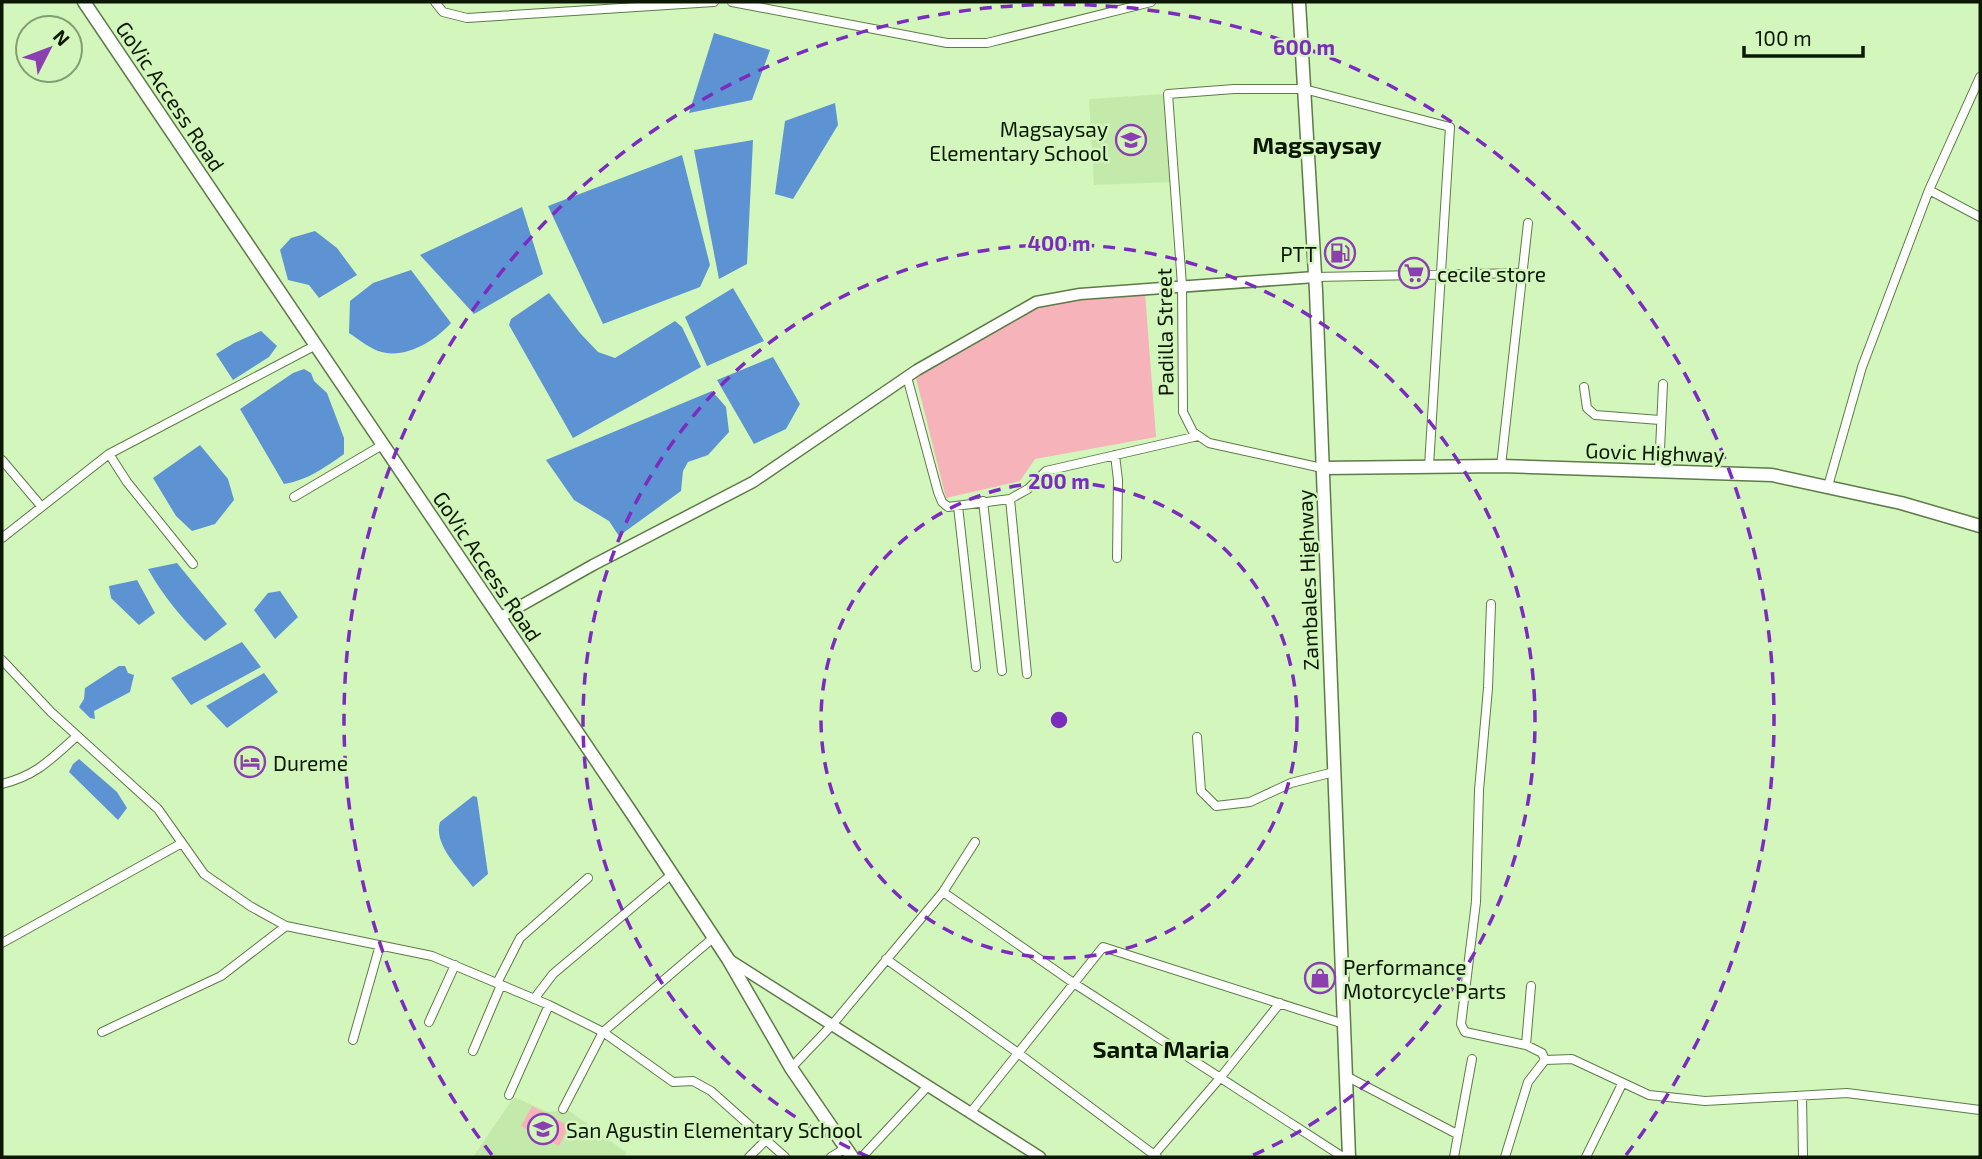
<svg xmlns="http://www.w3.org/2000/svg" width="1982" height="1159" font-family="'Exo 2',sans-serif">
  <rect width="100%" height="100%" fill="#d3f6bc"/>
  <path fill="#c4eaab" d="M1165,94L1171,182L1094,185L1089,99Z
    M514,1097L548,1112L568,1110L627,1153L623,1157H473Z"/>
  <path fill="#f6b3b9" d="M1145,293L1156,437L1035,459L1020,481L946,498L916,378L1041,302Z
    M532,1106L569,1126L559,1146L521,1126Z"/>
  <path fill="#5d93d2" d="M714,33L770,50L752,100L689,113Z
    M835,103L838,125L793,199L775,194L785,121Z
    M753,140L747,264L719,279L694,150Z
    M682,155L710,265L700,287L603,324L548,206Z
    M522,207L543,274L474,314L420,255Z
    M315,231L337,248L357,275L319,298L309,285L288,280L280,250L291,238Z
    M411,270L451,323C434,342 404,360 378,351C368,347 358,339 349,333L350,301L373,283Z
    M733,288L764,341L707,366L685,317Z
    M549,293L580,333L598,352L615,358L675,321L682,327L701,367L573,438L509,325L511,319Z
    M261,331L277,346L269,357L233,380L216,354L234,343Z
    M773,357L800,404L786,429L754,444L717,380Z
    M304,369L311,373L314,381L327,393L344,438V454C324,468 308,480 284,484L240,409L293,373Z
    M712,391L726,407L729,432L708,455L688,462L683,471L681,491L619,536L609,521L574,500L546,460Z
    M200,445L228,479L234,500L215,524L192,531L176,516L153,478Z
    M177,563L227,624L205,641C183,620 163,596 148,569Z
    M137,580L155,613L139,625L111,598L109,586Z
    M280,591L298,617L275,639L254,610L268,593Z
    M242,642L261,667L191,705L171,678Z
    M119,666H125L128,673L134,675L130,692L94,711L95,719L90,718L79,707L84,699L85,688Z
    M264,673L278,692L227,728L206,706Z
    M79,759L117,792L127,808L118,820L69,772L73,764Z
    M473,796L477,797L488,874L473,887C460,869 433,845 440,822Z"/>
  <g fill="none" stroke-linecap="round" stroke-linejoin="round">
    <g stroke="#5d7b47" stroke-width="10">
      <path id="minor" d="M435,2L443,12L467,18L714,2
        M732,2L947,43H987L1151,2
        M1929,190L1980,217
        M1315,277L1523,273
        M907,377L938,492L942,502L948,507L1010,499L1028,489L1046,471L1198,436
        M1584,387L1587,408L1595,415L1660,420
        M109,454L127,482L193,564
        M1115,455L1118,480L1117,558
        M2,460L41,506
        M1501,466L1528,223
        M1322,468L1209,443L1193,432L1183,412L1182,285L1168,94L1234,89H1304L1450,127L1429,466
        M1659,471L1663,384
        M1828,486L1862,367L1929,190L1980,77
        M294,497L384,444
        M1010,499L1027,674
        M983,501L1002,671
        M958,506L976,667
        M2,538L109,454L316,345
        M1491,604L1488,688L1479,790L1476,902L1461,1024L1465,1032L1526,1045L1542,1053L1545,1060
        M2,660L51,712L158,809L204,874L250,906L286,926L432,956L549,1005L603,1032L673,1082L693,1081L711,1091L785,1157
        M1197,737L1201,791L1216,806L1250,802L1291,783L1334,772
        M2,784C37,775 50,760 77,736
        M943,892L1075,984L1343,1157
        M2,943L182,843
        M886,959L1018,1053L1157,1157
        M497,983L520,938L588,878
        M534,999L553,974L672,874
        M429,1022L455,965
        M102,1032L221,976L286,926
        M353,1040L380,945
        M1526,1045L1531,986
        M473,1051L501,985
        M791,1068L832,1025L943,892L975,842
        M1346,1076L1457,1134
        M509,1095L549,1005
        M1802,1096L1803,1157
        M563,1109L603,1032L713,938
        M971,1112L1103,947L1344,1024
        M749,1157L766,1140
        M831,1157L846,1148
        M862,1157L928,1086
        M1152,1157L1220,1078L1280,1003
        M1454,1157L1472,1059
        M1505,1157L1528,1082L1545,1060L1572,1059L1649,1095L1705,1101L1847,1093L1980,1110
        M1586,1157L1622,1084"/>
    </g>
    <g stroke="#5d7b47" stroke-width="13">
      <path id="tertiary" d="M499,618L593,565L753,482L917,370L1036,302L1080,294L1315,277
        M728,959L1040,1157"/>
    </g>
    <g stroke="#5d7b47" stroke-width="15">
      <path id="secondary" d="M84,2L631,812L728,959L791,1068L852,1157
        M1322,468L1501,466L1772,475L1901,503L1980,526"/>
    </g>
    <g stroke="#5d7b47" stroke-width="15">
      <path id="primary" d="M1299,2L1316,291L1349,1157"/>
    </g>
    <use href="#minor" stroke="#fff" stroke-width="8"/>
    <use href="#tertiary" stroke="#fff" stroke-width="10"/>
    <use href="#secondary" stroke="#fff" stroke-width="12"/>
    <use href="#primary" stroke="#fff" stroke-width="12"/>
  </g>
  <g fill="none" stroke="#7b2cbf" stroke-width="3.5" stroke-dasharray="12 9">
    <circle cx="1059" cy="720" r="238"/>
    <path d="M869 1157A476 476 0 1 1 1249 1157"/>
    <path d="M492 1155A715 715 0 1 1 1626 1155"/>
  </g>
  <defs>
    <g id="school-ring" transform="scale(1.575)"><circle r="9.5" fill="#d3f6bc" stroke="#8c3fb0" stroke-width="1.5"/><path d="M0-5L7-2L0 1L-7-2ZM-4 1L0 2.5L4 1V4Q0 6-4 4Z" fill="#8c3fb0"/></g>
    <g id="fuel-ring" transform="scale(1.575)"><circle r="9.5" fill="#d3f6bc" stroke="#8c3fb0" stroke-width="1.5"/><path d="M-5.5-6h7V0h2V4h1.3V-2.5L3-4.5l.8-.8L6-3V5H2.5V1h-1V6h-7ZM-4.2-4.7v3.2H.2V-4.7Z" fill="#8c3fb0"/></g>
    <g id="supermarket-ring" transform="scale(1.575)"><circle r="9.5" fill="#d3f6bc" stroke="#8c3fb0" stroke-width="1.5"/><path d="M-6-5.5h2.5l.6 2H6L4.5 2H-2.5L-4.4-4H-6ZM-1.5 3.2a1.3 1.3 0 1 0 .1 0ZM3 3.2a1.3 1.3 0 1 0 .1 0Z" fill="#8c3fb0"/></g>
    <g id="hotel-ring" transform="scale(1.575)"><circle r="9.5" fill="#d3f6bc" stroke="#8c3fb0" stroke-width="1.5"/><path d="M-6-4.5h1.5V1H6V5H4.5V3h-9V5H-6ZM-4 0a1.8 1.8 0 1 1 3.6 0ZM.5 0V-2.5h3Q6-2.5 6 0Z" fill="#8c3fb0"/></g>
    <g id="shop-ring" transform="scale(1.575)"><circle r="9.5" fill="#d3f6bc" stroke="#8c3fb0" stroke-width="1.5"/><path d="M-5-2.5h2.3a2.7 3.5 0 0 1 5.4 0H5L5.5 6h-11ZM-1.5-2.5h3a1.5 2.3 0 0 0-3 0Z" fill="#8c3fb0"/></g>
  </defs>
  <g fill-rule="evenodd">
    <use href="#school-ring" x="1131" y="140"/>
    <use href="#fuel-ring" x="1340" y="253"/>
    <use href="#supermarket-ring" x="1414" y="273"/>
    <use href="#hotel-ring" x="250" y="762"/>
    <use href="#shop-ring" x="1320" y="978"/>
    <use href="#school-ring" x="543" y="1129"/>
  </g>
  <g text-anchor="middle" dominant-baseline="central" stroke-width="5" stroke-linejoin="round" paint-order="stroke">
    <g font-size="21" fill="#0c1804" stroke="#d3f6bc">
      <text transform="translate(171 96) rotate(56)">GoVic Access Road</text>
      <text transform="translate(1164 332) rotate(-91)">Padilla Street</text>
      <text transform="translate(1655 452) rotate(2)">Govic Highway</text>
      <text transform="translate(488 566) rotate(56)">GoVic Access Road</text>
      <text transform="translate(1307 580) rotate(-92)">Zambales Highway</text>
    </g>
    <g font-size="21" fill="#0c1804" stroke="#d3f6bc" text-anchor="start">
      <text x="1108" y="128" text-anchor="end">Magsaysay<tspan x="1108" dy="24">Elementary School</tspan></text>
      <text x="1317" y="253" text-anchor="end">PTT</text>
      <text x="1437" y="273">cecile store</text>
      <text x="273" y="762">Dureme</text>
      <text x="1343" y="966">Performance<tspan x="1343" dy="24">Motorcycle Parts</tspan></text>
      <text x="566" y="1129">San Agustin Elementary School</text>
    </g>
    <g font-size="24" font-weight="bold" fill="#0c1804" stroke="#d3f6bc">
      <text x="1317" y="144">Magsaysay</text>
      <text x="1161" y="1048">Santa Maria</text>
    </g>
  </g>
  <circle cx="1059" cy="720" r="10" fill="#7b2cbf" stroke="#d3f6bc" stroke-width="3.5"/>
  <g font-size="21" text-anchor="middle" font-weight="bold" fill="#7b2cbf" stroke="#d3f6bc" stroke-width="5" stroke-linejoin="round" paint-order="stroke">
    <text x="1304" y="55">600 m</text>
    <text x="1059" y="251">400 m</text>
    <text x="1059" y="489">200 m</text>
  </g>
  <rect width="1982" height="1159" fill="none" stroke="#0c1804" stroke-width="7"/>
  <g transform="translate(49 49) rotate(48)"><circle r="33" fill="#d3f6bc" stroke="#839d72" stroke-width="2"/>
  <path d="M0-5L12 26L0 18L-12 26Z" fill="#8c3fb0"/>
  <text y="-10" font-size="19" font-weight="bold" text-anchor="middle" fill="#0c1804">N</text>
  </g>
  <path d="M1744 46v10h119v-10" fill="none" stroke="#0c1804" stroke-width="3.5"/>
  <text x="1755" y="46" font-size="21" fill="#0c1804" stroke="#d3f6bc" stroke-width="5" paint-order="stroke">100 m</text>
</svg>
